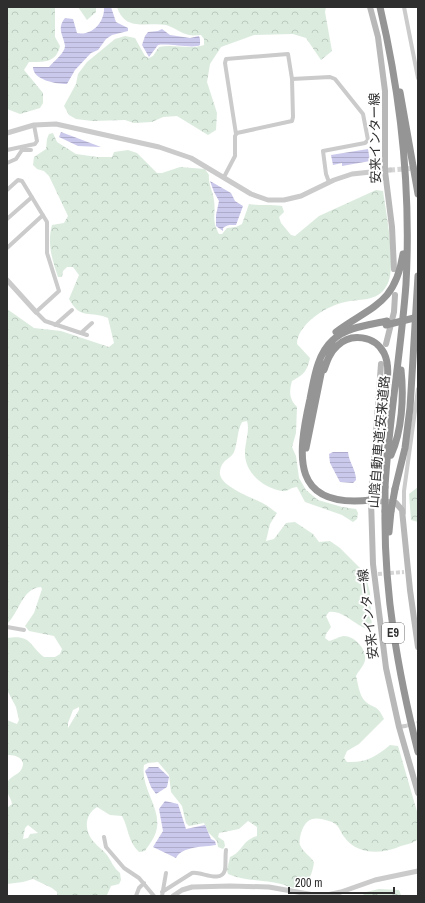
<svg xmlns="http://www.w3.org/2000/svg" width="425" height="903" font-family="'Archivo Narrow','Noto Sans JP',sans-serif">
  <defs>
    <pattern id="forest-crowns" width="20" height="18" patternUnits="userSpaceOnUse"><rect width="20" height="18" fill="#dbebde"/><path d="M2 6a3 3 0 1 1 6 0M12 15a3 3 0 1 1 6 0" fill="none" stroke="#bccabf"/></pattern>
    <pattern id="water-rules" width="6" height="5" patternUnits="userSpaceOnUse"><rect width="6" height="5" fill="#cac8eb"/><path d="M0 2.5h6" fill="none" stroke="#aeacca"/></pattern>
  </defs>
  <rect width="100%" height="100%" fill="#fff"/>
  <path fill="url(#forest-crowns)" fill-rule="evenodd" d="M7,7H55V37L60,46C56,63 44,62 29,62L24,70L43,93V103L40,108L20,114L7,109Z
    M78,7H96V12L87,20Z
    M117,7H326L325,12L332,51L321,60L306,38L293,34L254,35L221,47L210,64L207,82L217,113L216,130L208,135L177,116L163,117L152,122L134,123L125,120L92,121L76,119L69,115L64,106L76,84L78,74L87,62L115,39L125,36L135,38L145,56L149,58L153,56L159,47C174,44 189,50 204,45V39L201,35C197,35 193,36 189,35C180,33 174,27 166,25C148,22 125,32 117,7Z
    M53,133L57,142L76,154L97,157H112L114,152L128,150L137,153L157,173H162L180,167L205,169L209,175C208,184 213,191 214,200C216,214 211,220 219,234H222L227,228L236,227L242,224L249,204C260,206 271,204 282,206L284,212L279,217L281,223L291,235L295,236L319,216L376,190L383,191C386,212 397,267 387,285C378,303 358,298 341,303C325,307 297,325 297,344L310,358C307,372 303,375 292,381C289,392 289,399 297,407L296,433L292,447L296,456L299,478L306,490L318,500L342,507L356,509L358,513L357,519L353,522L342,515L305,502L297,487C291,487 288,492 282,491C263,488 244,472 245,452C245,443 250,430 247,421L242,422C237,431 238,442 234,452C230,460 222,459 220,471C217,486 254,498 264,504C269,506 272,510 277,513L270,524L266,541L274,539L286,523L295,522L313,534L319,542L330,541L340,548L365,573L370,593L372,629C359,631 346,610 329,612L326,616L331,627L326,634L325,638L329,641C334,640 340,636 344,636C355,636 367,650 365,660C364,666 359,670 356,676C358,683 359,694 364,700C372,709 377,703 384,719L359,744L347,751L344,758L347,762C365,763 376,757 390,745L398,746L418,815V839C411,845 404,844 396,848C379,854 357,854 345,838C339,831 340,824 329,821C314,816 306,818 301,833C300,837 299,842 300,845C303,852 310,856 314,862C313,871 309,885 299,888C293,889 286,885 281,884C263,880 245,881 228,874L227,870L230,857C243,852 241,841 257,836V827L248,821L239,829L219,833L218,837L224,841L225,846L223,849L218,847L217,841L208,832L204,823L189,826L186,823L182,806L171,792L169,775L158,762L148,763L144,765C140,789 163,809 156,832C154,839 148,846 145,851L139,852C128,842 129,829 122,816L110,815L97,807C84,815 84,831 94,842C98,847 103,850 107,855C112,862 113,867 120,873L121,880L119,884L111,886L107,895L57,896V892L52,888L33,879L23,882L7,884V808L12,804C11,796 4,792 7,783C10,776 18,775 21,770C28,759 15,754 7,755V720L17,724L19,720L16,707L7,690V638C31,634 29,645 44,657H55L60,654L62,649L54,636L29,631L25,626L34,613L42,589L41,587C22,588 19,613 7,624V309L34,328L61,331L109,347L114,343L108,318C90,310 81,321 69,299L79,275L73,267H67L63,271L62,277H58C52,259 47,244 52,225L64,223L68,216L49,176L44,171L37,169L33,165L34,157L46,149L47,139L49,134ZM79,707V710L68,728V723L73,710ZM28,825L38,833L30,834L28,838L23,839L25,828Z
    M418,487V522L411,520L409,494Z
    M379,889L399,890L401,895L399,896H362L366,892Z"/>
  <path fill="url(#water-rules)" d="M104,7H111L116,22L128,28V31L112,35L106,39L98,50L91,53L75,70L67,84C56,84 33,80 33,67H49C53,62 65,53 65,46C64,36 56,29 65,18L73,19L77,33C92,36 105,22 104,7Z
    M162,29L170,35L190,38L199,36L200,39V45C194,49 169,43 158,45L149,57L142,45L145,36L148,32L158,31Z
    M61,132L101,147L78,146L59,137Z
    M368,149L370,161L342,166V163L333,165L331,155Z
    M210,181L231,193L235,201L243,206L236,225C231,225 228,224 223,228V231L216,226V215L219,201L214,192Z
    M333,452H348C349,463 356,469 356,480L353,483L340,482L330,463L329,454Z
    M149,767H158L169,777L167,787L156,794L151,787L145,771Z
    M165,801L178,804L186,829L205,825L211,839L215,841L216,845C204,847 182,846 176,858L153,847L163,831L159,809Z"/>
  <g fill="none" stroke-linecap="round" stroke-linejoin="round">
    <path stroke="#d5d5d5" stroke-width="4" stroke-dasharray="4 2" stroke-linecap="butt" d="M378,574L404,572
      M405,726L418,723"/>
    <path stroke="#d5d5d5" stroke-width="5" stroke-dasharray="5 2.5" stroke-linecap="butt" d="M390,170L418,168"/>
    <path stroke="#cbcbcb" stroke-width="4" d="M404,7L418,78
      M236,134L225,63L226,59L288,54L292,79
      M7,150L35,144L37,141L34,125
      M7,163L16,159L22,150H31
      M224,177L235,156V136L237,133L292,121L293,117L292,79L330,77L335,79L363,114L368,140L365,143L323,151L326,174L329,182
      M7,190L18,180L22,181L47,222V253L59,291L36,312L45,321L87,335
      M7,219L32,197
      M7,248L43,215
      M55,325L72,310
      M81,333L92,323
      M404,513V491L418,389
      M7,627L24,630
      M399,727L405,726
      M104,837L106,847L124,868L139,878L154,896
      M162,892L192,873C201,871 221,884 225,870C226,863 225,857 226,850
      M136,896L139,888L144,883
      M162,896L166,873"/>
    <path stroke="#cbcbcb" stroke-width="5" d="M7,133L34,125L56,124L159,147L191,158L251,194L268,200H284L301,196L334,180L352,174L390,170
      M7,280L36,312
      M173,896L182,890L192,887L230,886L269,887L314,895H327L341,892L375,880L418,871"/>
    <path stroke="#b8b8b8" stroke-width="6" d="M370,7L378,37L385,91V171L392,227L394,269
      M386,344L394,312L395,295
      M381,364L371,500L373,564L386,668L399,727L418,793
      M371,500L396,503L402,510L410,590L418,647"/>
    <path stroke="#959595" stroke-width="7" d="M380,7C401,97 411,192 406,284C401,352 389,419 385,487
      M400,92L418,194
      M336,332C371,306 395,305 403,254
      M324,370C327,361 330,352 337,346C351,332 375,336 384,353C393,371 383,397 382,416C381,440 381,463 381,487
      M306,448L323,364
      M391,455C402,431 404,397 401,370
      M395,489L405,448L410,408L418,276
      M371,500C291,509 297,457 310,399C314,379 317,354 333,340C346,327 370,325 387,321
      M385,511C384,593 398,672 418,752
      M389,532L391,511"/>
    <path stroke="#959595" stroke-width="7" d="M386,325L418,317
      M385,511V487
      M391,511L395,489"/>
  </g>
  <g text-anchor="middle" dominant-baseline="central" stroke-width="4" stroke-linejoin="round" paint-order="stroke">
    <rect fill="#fff" stroke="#6d6d6d" stroke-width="1" x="382" y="623" width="22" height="20" rx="3"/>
    <g font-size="12" font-weight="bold" fill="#2e2e2e">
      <text x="393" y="633">E9</text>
    </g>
    <g font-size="13" fill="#2e2e2e" stroke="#fff">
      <text transform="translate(375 138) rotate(-91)">安来インター線</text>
      <text transform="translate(379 442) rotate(-85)">山陰自動車道;安来道路</text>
      <text transform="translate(368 614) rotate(-97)">安来インター線</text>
    </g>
  </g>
  <rect width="425" height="903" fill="none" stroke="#2e2e2e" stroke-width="16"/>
  <path d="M289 887v6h105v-6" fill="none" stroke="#2e2e2e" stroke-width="2"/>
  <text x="295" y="887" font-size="12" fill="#2e2e2e" stroke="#ffffff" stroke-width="3" paint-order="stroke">200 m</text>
</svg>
